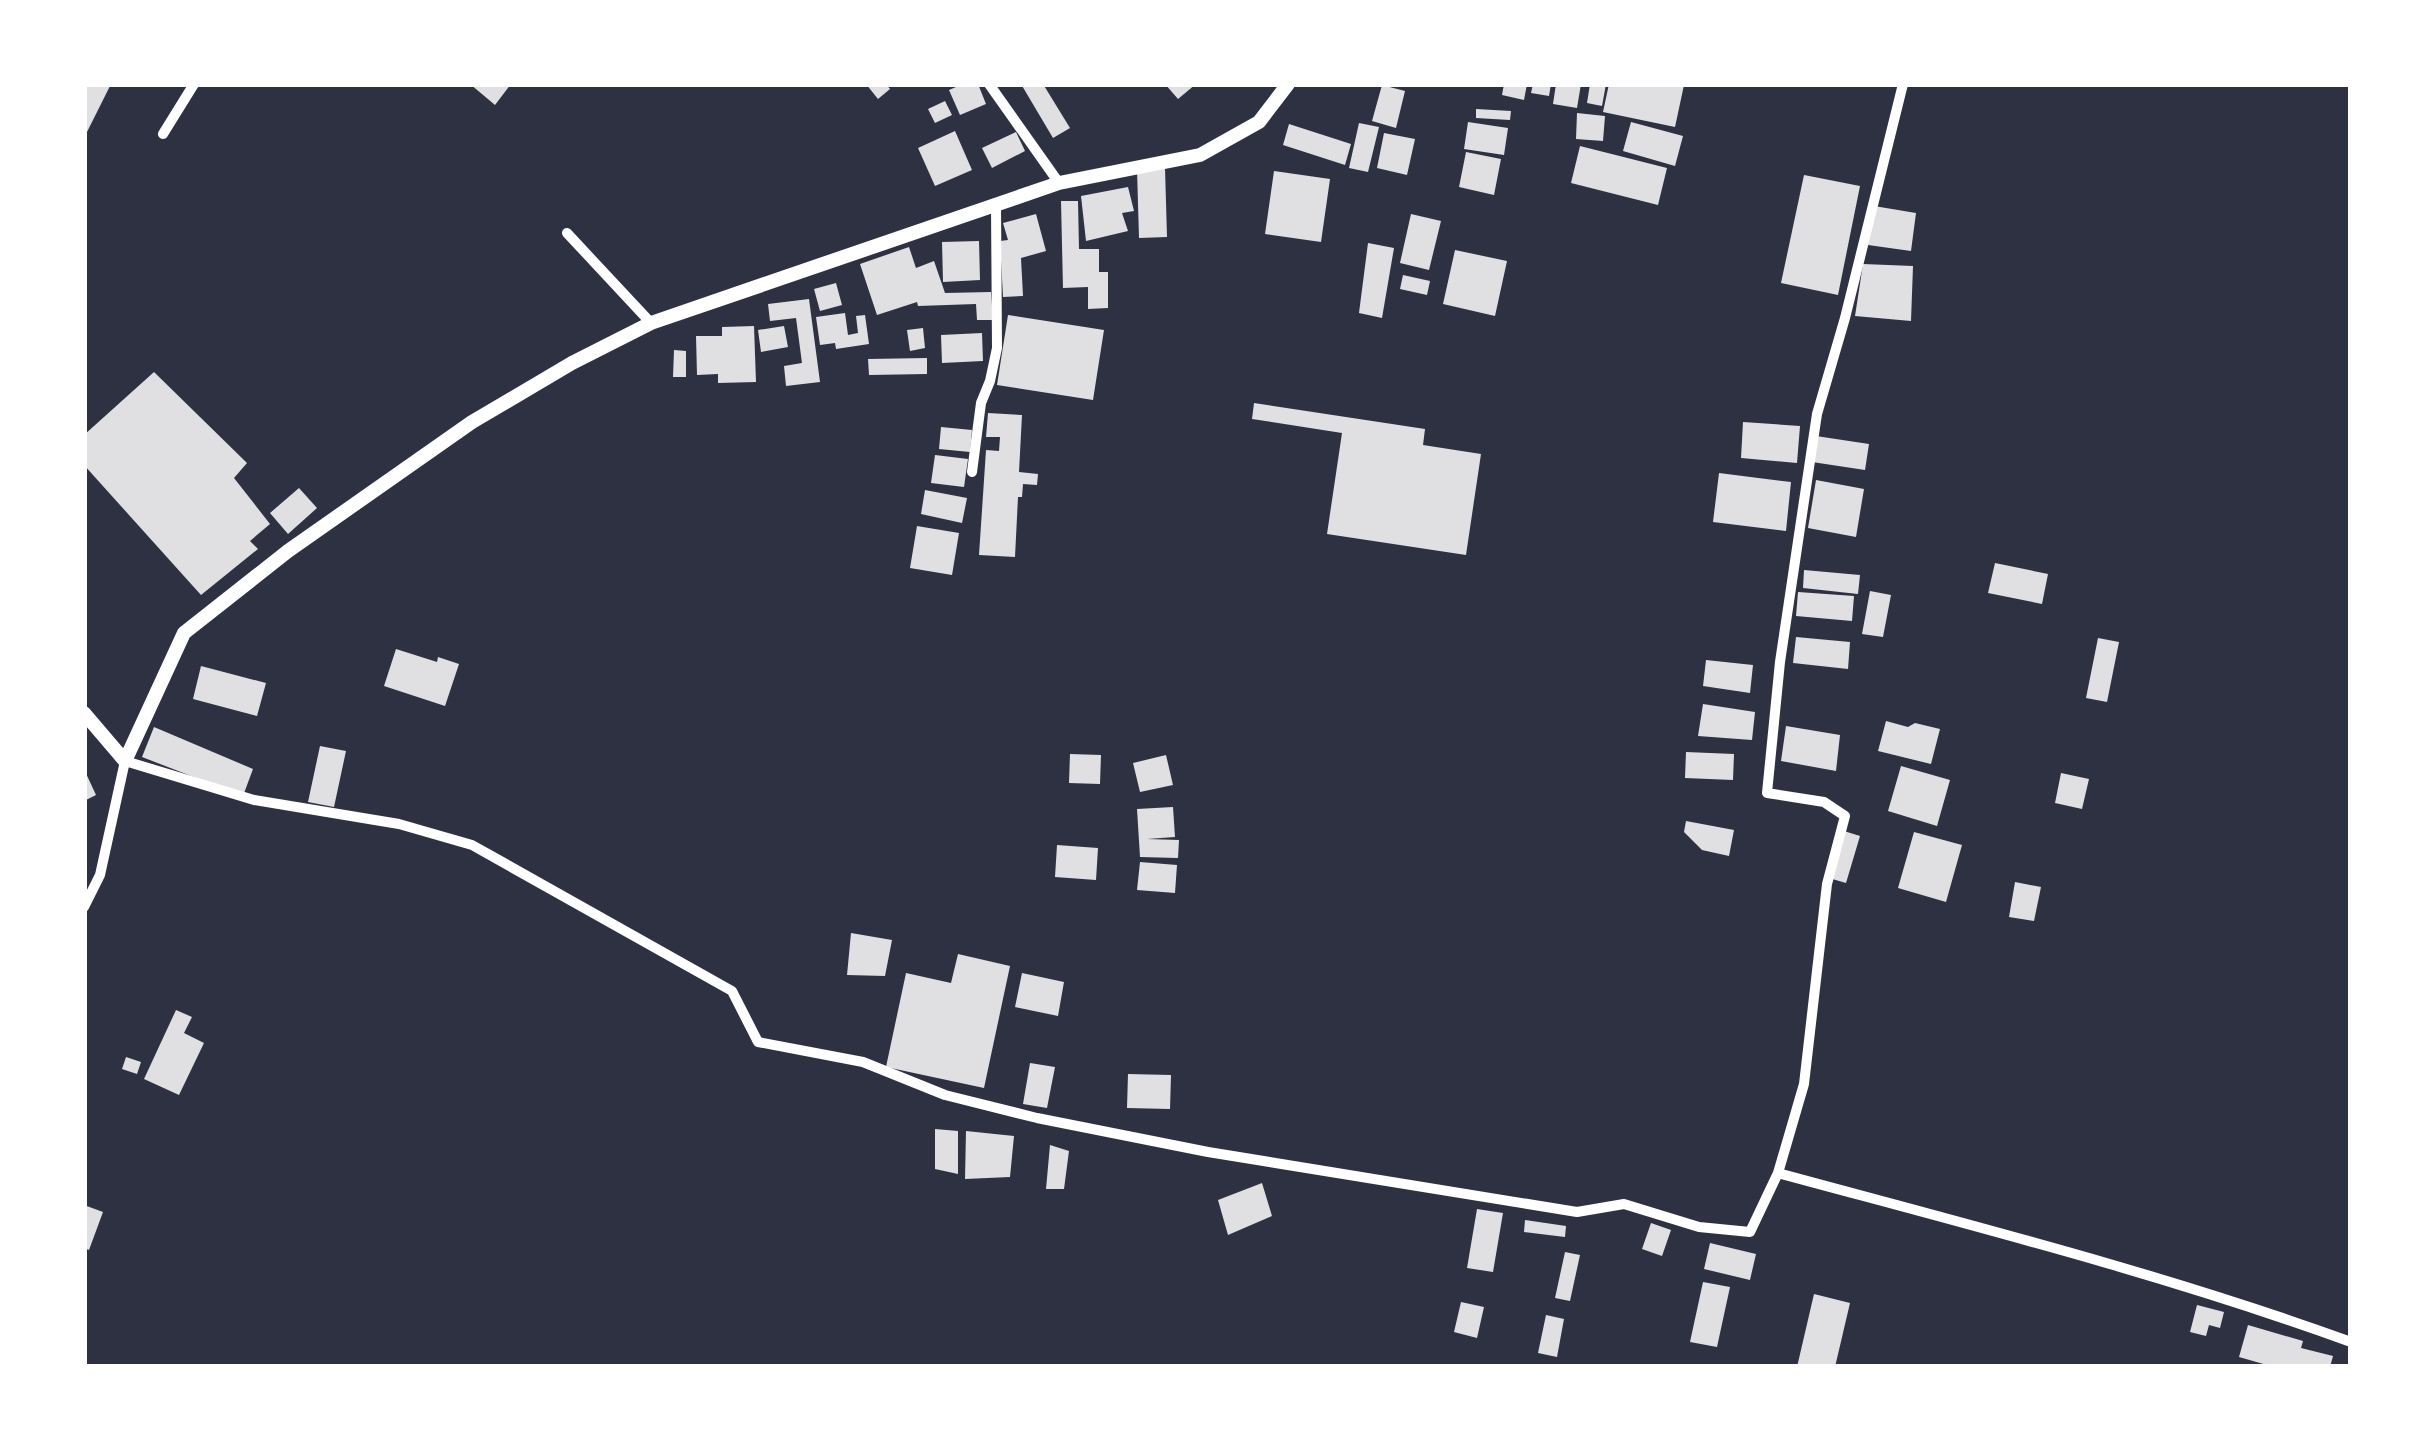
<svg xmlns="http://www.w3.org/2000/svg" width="2435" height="1451" font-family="'Sofia Sans Condensed',sans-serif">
  <rect width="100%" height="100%" fill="#2d3142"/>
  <path fill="#e0e0e3" d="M84,84H111L84,138Z
    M470,84H511L495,105Z
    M866,84H886L890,89L878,99Z
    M963,84H978L986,104L960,115L949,90Z
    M1021,84H1043L1070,128L1053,138Z
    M1165,84H1196L1178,99Z
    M1504,84H1527L1524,100L1502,95Z
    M1533,84H1551L1549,96L1531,93Z
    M1556,84H1581L1577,108L1553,104Z
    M1590,84H1606L1602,106L1587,103Z
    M1609,84L1684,85L1675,127L1603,112Z
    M1382,85L1405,91L1396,128L1372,121Z
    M945,101L952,115L935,123L928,109Z
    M1476,109L1511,111L1510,120L1476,118Z
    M1577,113L1605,116L1603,141L1576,139Z
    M1468,122L1508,128L1504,155L1464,149Z
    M1631,122L1683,136L1675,166L1623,151Z
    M1359,123L1379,127L1368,172L1349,168Z
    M1289,124L1351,144L1345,165L1283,145Z
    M955,131L972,170L935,186L918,148Z
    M1016,132L1025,151L992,168L982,148Z
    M1384,133L1415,139L1407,175L1377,168Z
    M1580,146L1667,168L1658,205L1571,183Z
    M1466,152L1501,159L1494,195L1459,187Z
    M1165,168L1167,237L1139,238L1137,169Z
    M1274,171L1330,179L1321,242L1265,234Z
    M1804,175L1860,186L1838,295L1781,283Z
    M1128,187L1134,211L1122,213L1128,231L1086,241L1081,196Z
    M1061,201H1078L1079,249H1099V272H1108V308L1088,309V287L1063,288Z
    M1874,206L1916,213L1911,251L1868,245Z
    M1036,214L1046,251L1021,258L1023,296L1003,297L1000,241L1008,240L1003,223Z
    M1411,214L1441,221L1429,270L1400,263Z
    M979,241L980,280L943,282L942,242Z
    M1368,243L1394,248L1382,318L1359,313Z
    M909,247L916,268L934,261L945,293L991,292L993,320H977L976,304L918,306L917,302L877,315L860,264Z
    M1455,250L1507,261L1495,316L1443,304Z
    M1863,264L1913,266L1911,321L1855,316Z
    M1403,275L1430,281L1427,295L1400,289Z
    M836,283L842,305L820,311L814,289Z
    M809,299L820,382L786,386L784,366L802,363L796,318L770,321L768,304Z
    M845,313L848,335L858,333L856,316L865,315L869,344L836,349L835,343L820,345L816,317Z
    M1008,315L1104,330L1093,400L997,385Z
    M754,326L756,382L718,383V374L697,375L696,336H722V327Z
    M784,326L788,347L761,352L758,330Z
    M923,328L925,348L910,351L907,330Z
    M982,333L983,361L942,363L941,335Z
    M674,350L686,351V377H673Z
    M927,358V374L869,375L868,359Z
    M154,372L247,463L234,478L270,524L250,541L258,549L201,595L84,465V435Z
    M1254,403L1425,429L1423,445L1481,454L1466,555L1327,534L1342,433L1252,419Z
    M988,413L1022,415L1019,472L1038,474L1037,485L1023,484L1022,497H1018L1015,557L979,555L986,450L999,451L1000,437H986Z
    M1743,422L1800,426L1797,463L1741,458Z
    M941,427L972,430L970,452L939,449Z
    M1816,436L1869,444L1865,470L1812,462Z
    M935,455L968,459L964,487L931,483Z
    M1719,473L1791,482L1786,531L1713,522Z
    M1816,480L1864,489L1856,537L1808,528Z
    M299,488L317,508L288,534L270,513Z
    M925,490L967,498L962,523L921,514Z
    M917,526L959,533L952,575L910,568Z
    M1995,563L2048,574L2042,604L1988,593Z
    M1804,570L1860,575L1858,594L1803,588Z
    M1870,591L1891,595L1883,637L1862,634Z
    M1798,592L1854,596L1852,621L1796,616Z
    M1796,637L1850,642L1848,669L1793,663Z
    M2098,638L2119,642L2107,702L2086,698Z
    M396,649L437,662L438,657L459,664L445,706L384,686Z
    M1706,660L1753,665L1750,693L1703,686Z
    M201,666L266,683L257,716L193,699Z
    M1703,704L1755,712L1752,740L1698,736Z
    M1886,721L1908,727L1915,723L1940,729L1931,764L1878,751Z
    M1786,726L1840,735L1836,771L1781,761Z
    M154,727L253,769L243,796L142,757Z
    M320,746L346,751L334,807L308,802Z
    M1686,752L1734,754L1733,780L1685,778Z
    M1070,754L1101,755L1100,784L1069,783Z
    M1166,755L1173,785L1140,792L1133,763Z
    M1901,766L1950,780L1937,826L1888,811Z
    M84,769L96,795L84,801Z
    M2061,773L2089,779L2082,809L2055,803Z
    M1173,807L1175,837L1147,839L1179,840L1178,858L1140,857L1137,809Z
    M1686,821L1734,830L1729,856L1702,850L1684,832Z
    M1844,831L1860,836L1846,883L1829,878Z
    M1914,832L1962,845L1946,902L1898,888Z
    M1057,845L1098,848L1096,880L1055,877Z
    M1140,862L1177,865L1175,893L1137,890Z
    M2015,882L2041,887L2034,921L2009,917Z
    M851,933L892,940L885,976L847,975Z
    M958,954L1010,966L984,1088L886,1067L906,973L951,983Z
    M1022,973L1064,982L1058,1016L1015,1007Z
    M176,1010L192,1017L184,1033L204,1043L179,1095L144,1079Z
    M126,1057L141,1062L137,1074L122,1069Z
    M1030,1063L1055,1067L1047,1108L1023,1104Z
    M1128,1074L1171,1075L1170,1109L1127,1108Z
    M935,1129L958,1131V1174L935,1169Z
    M966,1131L1014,1136L1010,1177L965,1179Z
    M1050,1145L1069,1151L1064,1189H1046Z
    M1262,1183L1272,1216L1228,1235L1218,1200Z
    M84,1205L103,1212L89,1250L84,1248Z
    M1477,1209L1503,1213L1493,1272L1467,1268Z
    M1525,1220L1566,1226L1565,1237L1524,1232Z
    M1651,1223L1671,1230L1662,1256L1642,1249Z
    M1710,1243L1756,1254L1750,1280L1704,1269Z
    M1565,1252L1580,1255L1570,1301L1555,1298Z
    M1703,1282L1730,1287L1717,1347L1690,1342Z
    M1814,1294L1850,1303L1835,1367H1797Z
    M1461,1302L1484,1307L1477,1338L1454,1332Z
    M2197,1305L2224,1312L2220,1328L2209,1325L2206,1336L2190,1332Z
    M1546,1315L1564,1319L1557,1357L1538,1353Z
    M2248,1325L2303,1341L2301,1348L2333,1356L2330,1367H2274L2239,1357Z"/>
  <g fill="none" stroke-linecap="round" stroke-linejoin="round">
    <path stroke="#fff" stroke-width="10" d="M989,84L1059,183
      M163,134L194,84
      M567,233L651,323
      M972,472L981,403L990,381L997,348L996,205
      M84,907L100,875L125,761L254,800L399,824L472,845L732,991L758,1042L863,1062L945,1095L1037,1118L1208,1152L1577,1212L1624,1204L1699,1227L1750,1232L1778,1173C1970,1225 2164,1274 2351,1342
      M1778,1173L1804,1084L1827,884L1845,816L1824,802L1767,793L1780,662L1817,414L1845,318L1903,84"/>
    <path stroke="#fff" stroke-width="14" d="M84,713L125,761L184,633L288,551L472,422L572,363L651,323L1059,183L1200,155L1259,122L1288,84"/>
  </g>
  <rect width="2435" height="1451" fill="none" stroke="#ffffff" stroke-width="174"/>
</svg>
